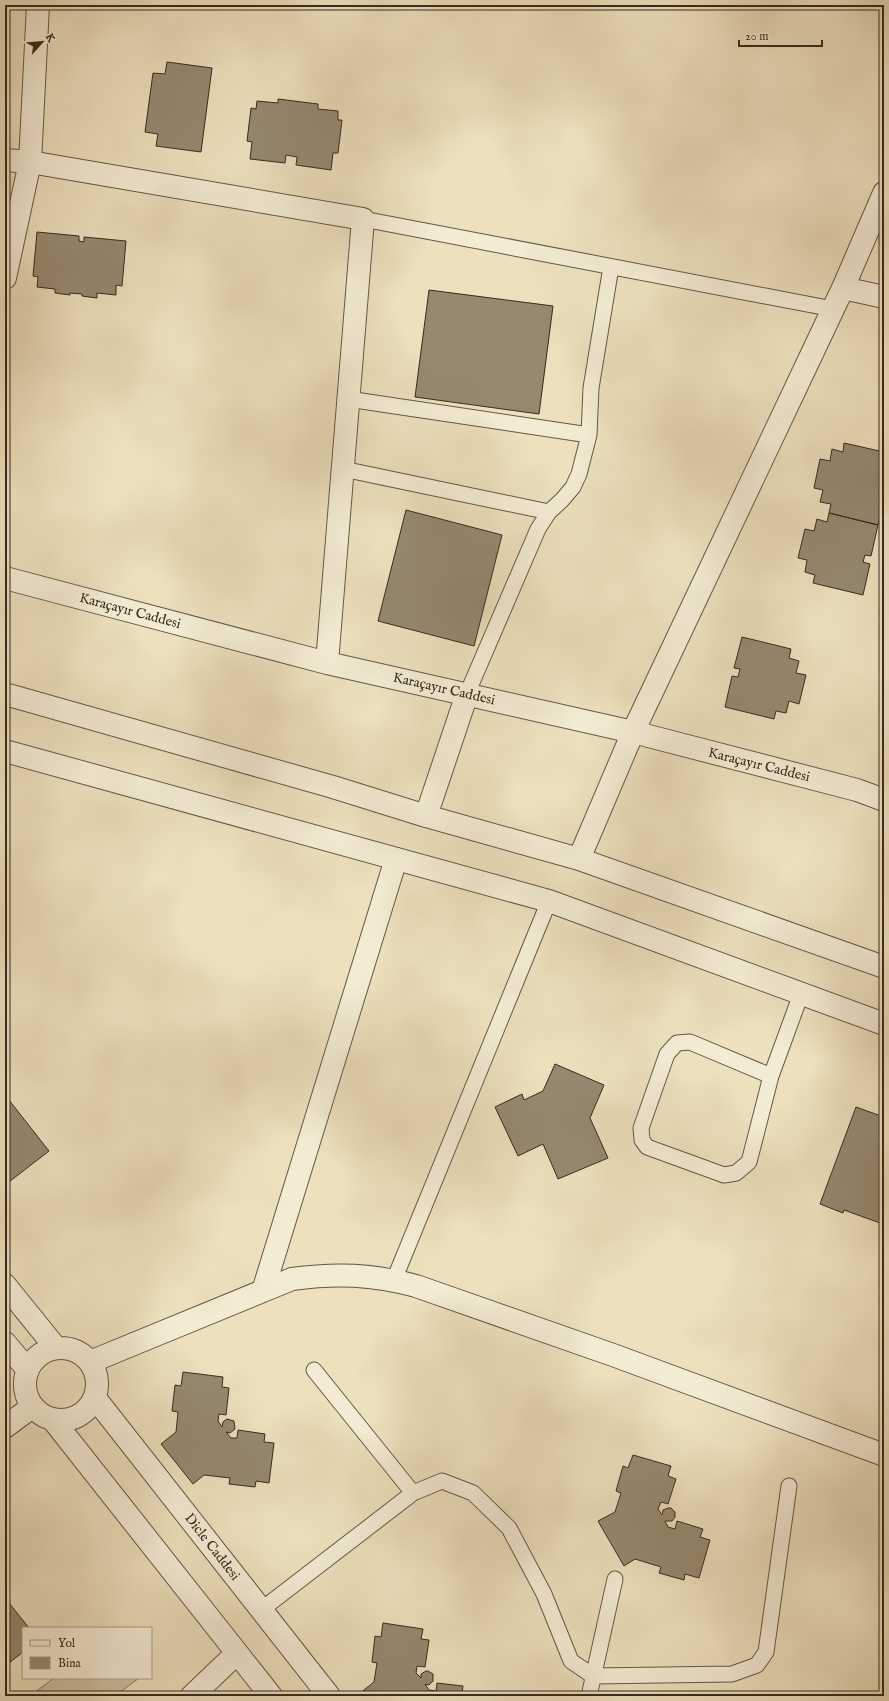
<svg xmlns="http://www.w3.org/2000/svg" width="889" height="1701" font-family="'IM FELL English',serif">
  <rect width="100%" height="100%" fill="#ece0bd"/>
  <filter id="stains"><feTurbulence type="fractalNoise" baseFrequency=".005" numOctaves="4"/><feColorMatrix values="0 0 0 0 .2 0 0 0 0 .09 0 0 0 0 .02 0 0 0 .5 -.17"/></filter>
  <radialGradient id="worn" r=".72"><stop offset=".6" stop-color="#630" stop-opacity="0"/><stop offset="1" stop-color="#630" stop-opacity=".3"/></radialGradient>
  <path fill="#cdc1a2" stroke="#82765f" d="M54,1678H139L115,1696H30Z"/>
  <path fill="#958970" stroke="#362b1c" d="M167,62L212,68L201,152L156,146L158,134L145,132L153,73L165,74Z
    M278,99L318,104V109L338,111V120H342L338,153H333L331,170L296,165L297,157L286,155L285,163L250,159L252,142L247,141L251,108L256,109L257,101L278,103Z
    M37,232L79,236V241L84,242V237L126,241L122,286L116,285V295L97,293V298L82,296V294L70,293V295L55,293V289L37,287L38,277L33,276Z
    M429,290L553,306L539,414L415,397Z
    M844,443L884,452V485L881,484L879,492L884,493V500L878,525L829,513L831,504L820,502L823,490L814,488L820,459L830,461L832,449L843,452Z
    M406,510L502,535L474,646L378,621Z
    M829,513L878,525L871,556L865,555L863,562L870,564L863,595L813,583L815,575L805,572L807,560L798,558L805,529L814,531L817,519L827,522Z
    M742,637L791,649L789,658L799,661L796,673L806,675L799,704L789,701L786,713L776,711L774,719L725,707L732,676L738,677L740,669L734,668Z
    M555,1064L604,1085L590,1118L608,1158L558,1179L543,1144L518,1156L495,1107L522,1094L524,1100L543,1091Z
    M5,1095L49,1151L5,1185Z
    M856,1107L884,1117V1214L880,1223L844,1210L843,1213L820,1204Z
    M183,1372L223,1377L222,1387L229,1388L226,1415L219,1414L218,1421L222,1427L223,1422L227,1419L234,1421L235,1429L230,1433L226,1432L231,1438H237L238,1430L265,1434L264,1442L274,1443L269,1483L256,1481L255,1487L229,1484L230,1478L204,1475L193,1484L161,1444L176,1432L178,1412L172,1411L175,1385L181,1386Z
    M633,1455L671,1466L668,1476L676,1479L668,1504L661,1502L658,1509L662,1515L663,1510L668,1508H671L675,1512V1517L672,1521H665L668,1527L675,1529L677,1521L703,1529L700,1537L710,1540L699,1578L685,1574L684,1580L659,1573L661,1567L635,1559L624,1566L598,1521L615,1512L621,1493L616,1491L623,1466L628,1468Z
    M5,1598L29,1628H23V1652L5,1666Z
    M383,1623L423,1629L421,1639L429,1640L425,1667L417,1666L416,1673L421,1678V1674L426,1671H428L433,1674V1681L429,1685L425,1684L429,1690L436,1691L437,1683L463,1686L462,1694L472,1696H361L359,1694L374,1682L377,1663L372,1662L375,1636L381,1637Z"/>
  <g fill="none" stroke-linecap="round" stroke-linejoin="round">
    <g stroke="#645844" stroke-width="17">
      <path id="service" d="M363,219L833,309
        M348,399L589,435
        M343,469L549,512
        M467,694L538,529L549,512L562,500L573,487L579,474L589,435L591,388L611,267
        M771,1076L690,1042L677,1043L667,1054L641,1128L642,1140L647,1147L724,1175L736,1173L749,1162L771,1076L801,994
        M394,1280L549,901
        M314,1370L413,1493
        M261,1610L413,1493L442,1481L473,1493L509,1528L544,1594L571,1661L593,1676L732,1674L757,1665L766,1652L789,1486
        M589,1696L615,1579"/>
    </g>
    <g stroke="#645844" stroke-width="24">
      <path id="minor" d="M5,160L30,162L363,219L327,663
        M5,278L30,162L38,5
        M843,288L884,297
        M5,578L327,663L633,732L857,790L884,800
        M633,732L843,288L884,193
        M5,1285L56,1348
        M263,1291L396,859
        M5,1343L28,1370
        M25 1384a36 36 0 1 1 72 0a36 36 0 1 1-72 0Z
        M90,1362L292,1279C336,1273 372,1274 416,1286L613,1355L884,1455
        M95,1398L329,1696
        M53,1420L271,1696
        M5,1427L32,1407
        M192,1696L237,1653"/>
    </g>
    <g stroke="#645844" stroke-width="24">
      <path id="tertiary" d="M5,694L333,787L426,816L579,859L884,967
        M5,751L549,901L884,1024
        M426,816L467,694
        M579,859L633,732"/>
    </g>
    <use href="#service" stroke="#f3ebd4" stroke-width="15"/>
    <use href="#minor" stroke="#f3ebd4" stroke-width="22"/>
    <use href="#tertiary" stroke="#f3ebd4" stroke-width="22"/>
  </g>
  <g text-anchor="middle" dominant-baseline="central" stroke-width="4" stroke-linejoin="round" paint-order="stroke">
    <g font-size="14" fill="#362b1c" stroke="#f3ebd4">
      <text transform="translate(130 611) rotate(15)">Karaçayır Caddesi</text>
      <text transform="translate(444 689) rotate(13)">Karaçayır Caddesi</text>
      <text transform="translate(759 765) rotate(14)">Karaçayır Caddesi</text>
      <text transform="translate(212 1547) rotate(52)">Dicle Caddesi</text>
    </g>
  </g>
  <rect width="889" height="1701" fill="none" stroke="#ece0bd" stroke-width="20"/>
  <rect x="6" y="6" width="877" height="1689" fill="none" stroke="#362b1c" stroke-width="2"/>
  <rect x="10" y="10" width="869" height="1681" fill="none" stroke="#362b1c"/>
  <rect x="22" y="1627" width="130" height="52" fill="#f3ebd4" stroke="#a79e8a"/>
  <rect x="30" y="1640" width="20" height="6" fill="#f3ebd4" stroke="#a79e8a"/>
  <text x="58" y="1647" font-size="12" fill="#362b1c">Yol</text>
  <rect x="30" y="1657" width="20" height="12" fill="#958970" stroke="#a79e8a"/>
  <text x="58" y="1667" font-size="12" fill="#362b1c">Bina</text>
  <g transform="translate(42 42) rotate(63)" stroke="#f3ebd4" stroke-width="3" paint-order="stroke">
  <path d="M0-3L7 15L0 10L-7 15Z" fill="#362b1c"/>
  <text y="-6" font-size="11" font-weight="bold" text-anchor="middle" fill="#362b1c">K</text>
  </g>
  <path d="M739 40v6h83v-6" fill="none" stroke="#362b1c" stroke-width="2"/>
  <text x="745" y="40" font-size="12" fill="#362b1c" stroke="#f3ebd4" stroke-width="3" paint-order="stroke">20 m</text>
  <rect width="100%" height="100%" filter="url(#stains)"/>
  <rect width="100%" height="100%" fill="url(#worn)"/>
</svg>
